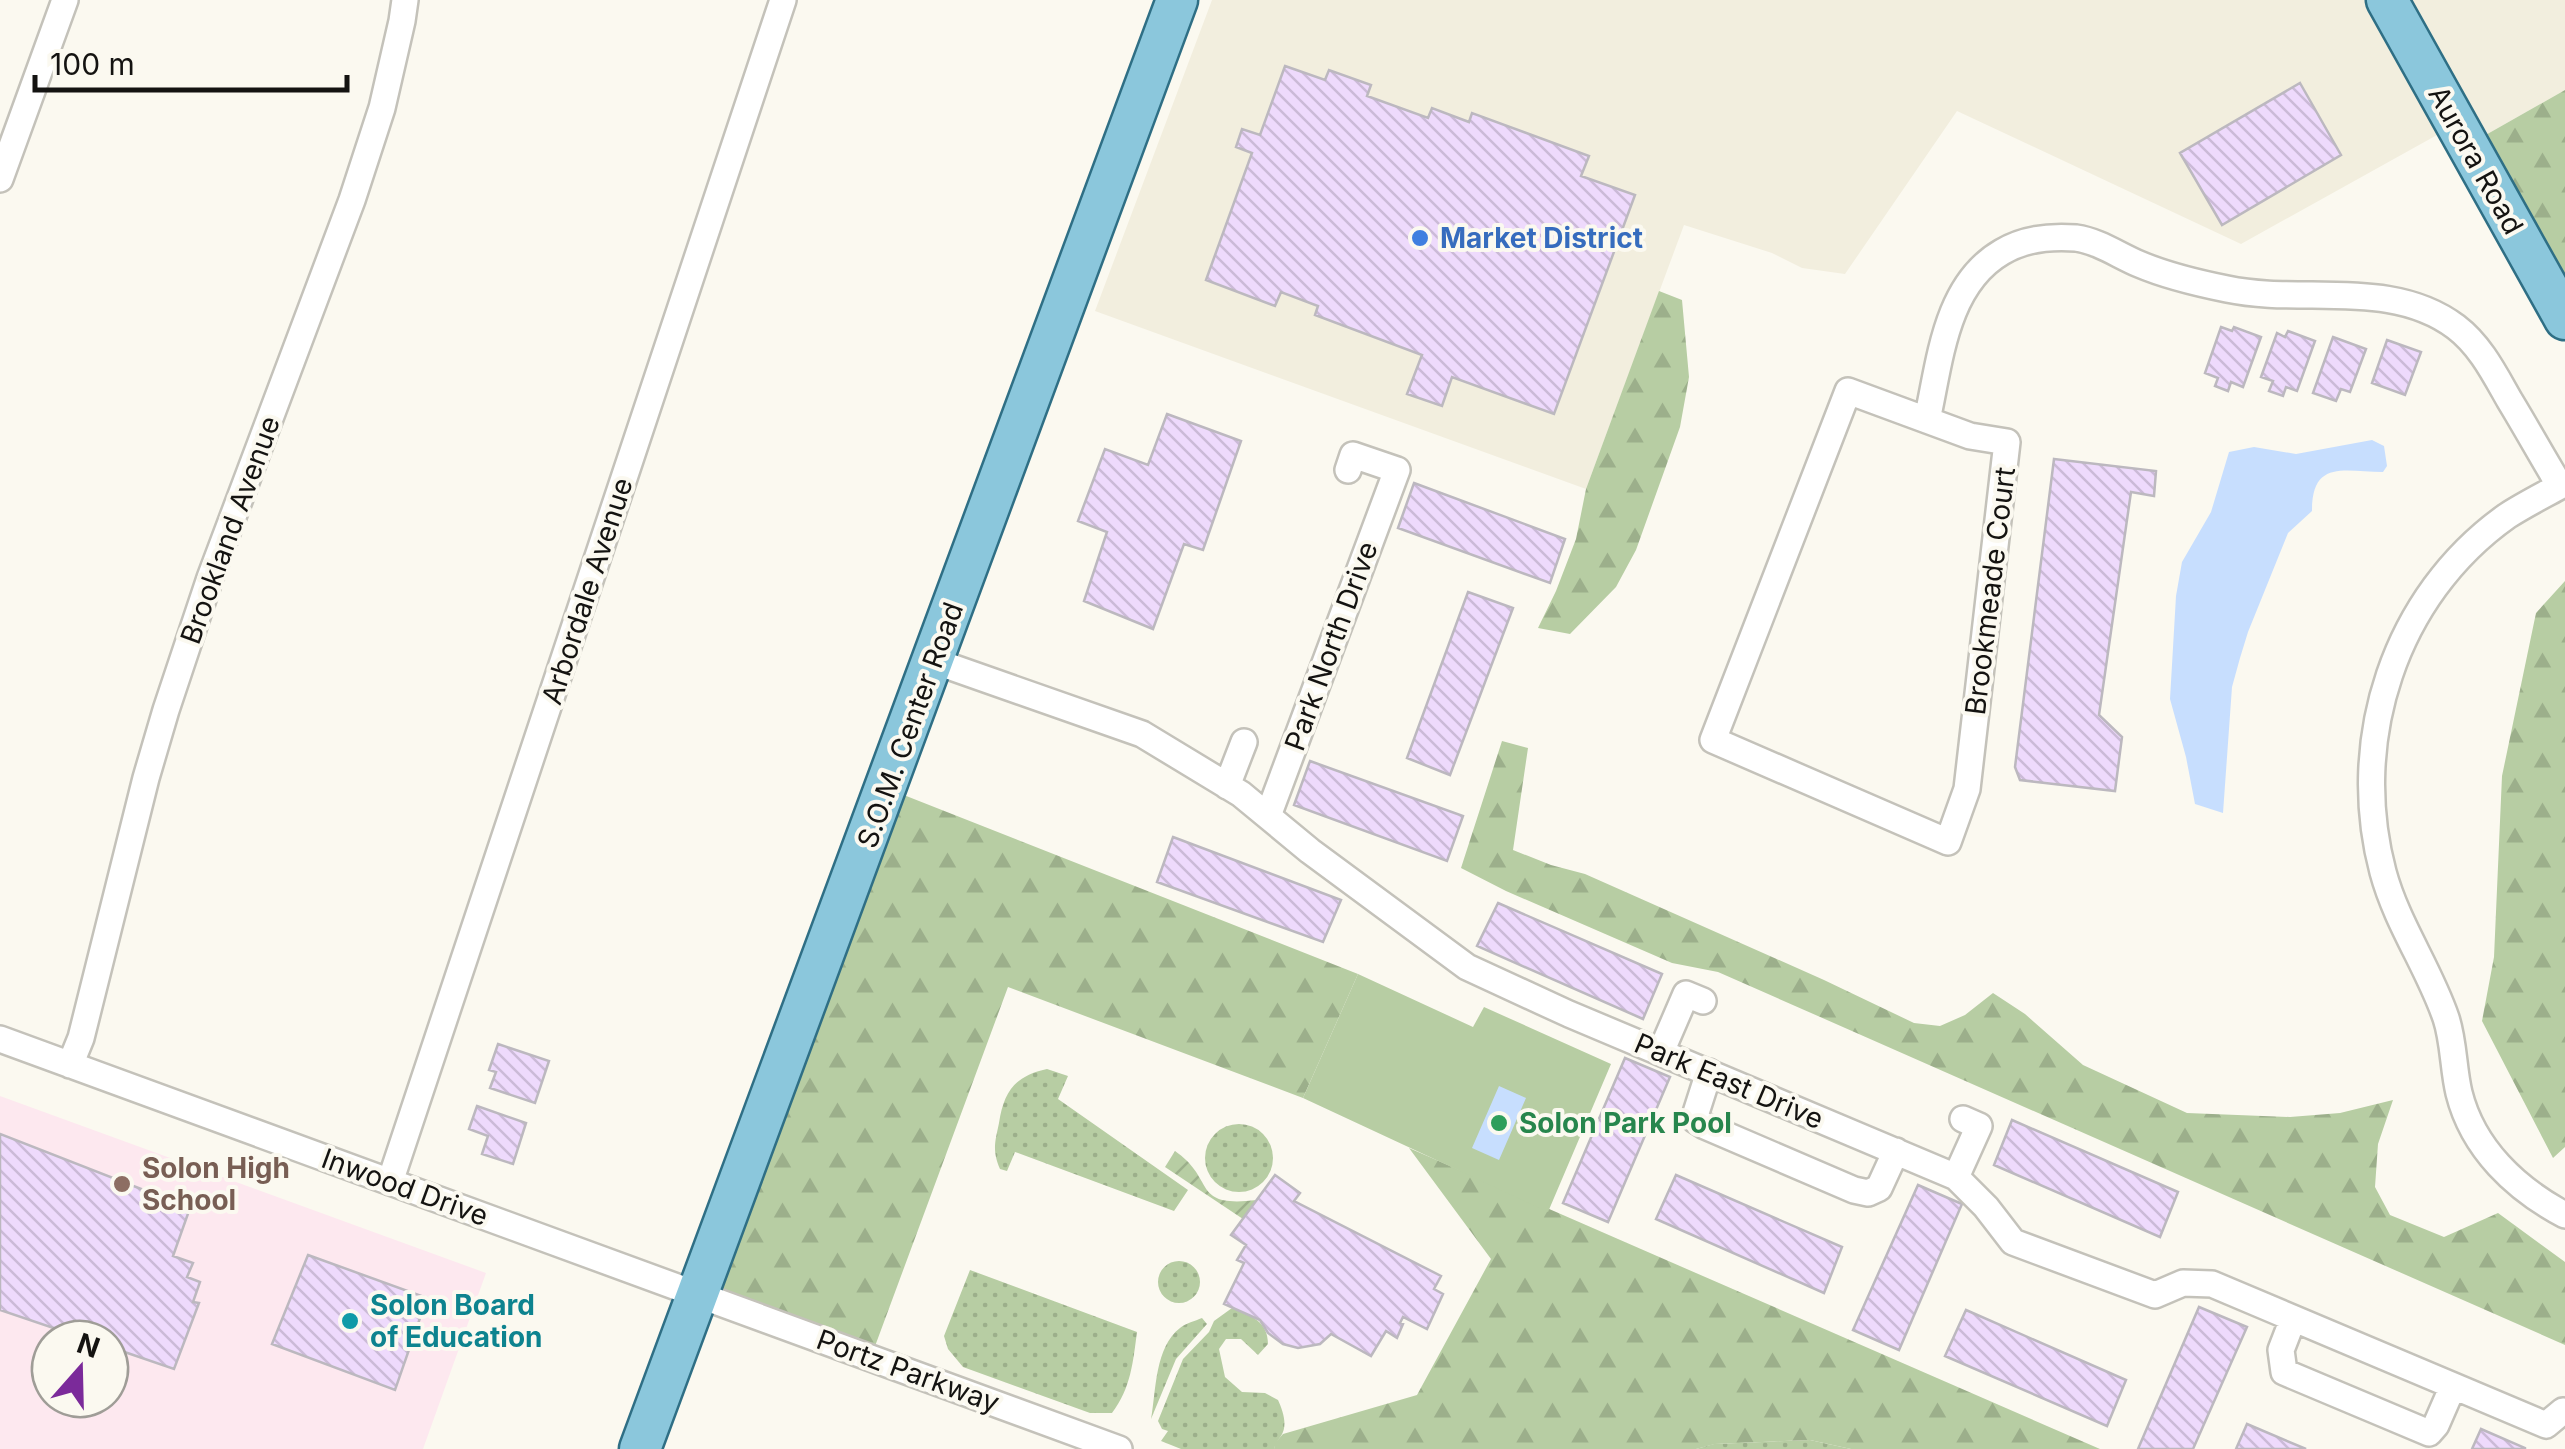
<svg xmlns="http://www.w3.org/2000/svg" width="2565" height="1449" font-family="Inter,sans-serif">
  <defs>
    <pattern id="grass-dots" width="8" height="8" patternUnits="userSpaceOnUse" patternTransform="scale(2.5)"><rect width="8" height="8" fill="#b7cda3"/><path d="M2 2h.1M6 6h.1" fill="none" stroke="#9caf8b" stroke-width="1.8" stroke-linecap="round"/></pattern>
    <pattern id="forest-firs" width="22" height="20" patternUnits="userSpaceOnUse" patternTransform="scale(2.5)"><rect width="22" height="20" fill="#b7cda3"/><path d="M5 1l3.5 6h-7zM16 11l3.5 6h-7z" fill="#9caf8b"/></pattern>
    <pattern id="garden-furrows" width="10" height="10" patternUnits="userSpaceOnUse" patternTransform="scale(2.5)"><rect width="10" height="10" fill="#b7cda3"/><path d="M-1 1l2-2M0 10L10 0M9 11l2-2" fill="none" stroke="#9caf8b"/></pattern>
    <pattern id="building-back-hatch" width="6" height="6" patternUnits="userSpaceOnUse" patternTransform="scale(2.5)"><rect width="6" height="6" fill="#eedafc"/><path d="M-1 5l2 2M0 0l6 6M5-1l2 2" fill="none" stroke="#cbbad7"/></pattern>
  </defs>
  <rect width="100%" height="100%" fill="#fbf9f0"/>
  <path fill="#f2eede" d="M1212,0H2565V90L2468,145L2455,125L2241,244L1957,111L1845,274L1802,268L1772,253L1684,225L1586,489L1095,311Z"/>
  <path fill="#fde8ef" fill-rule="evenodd" d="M0,1096L486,1273L423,1449H0ZM50,1339H110V1399H50Z"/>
  <path fill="url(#grass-dots)" d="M1047,1069L1068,1076L1058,1099L1188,1190L1174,1211L1015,1152L1007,1171L1000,1169C992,1150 995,1142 999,1123C1004,1091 1015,1076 1047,1069Z
    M1205 1158a34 34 0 1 1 68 0a34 34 0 1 1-68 0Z
    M1158 1282a21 21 0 1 1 42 0a21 21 0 1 1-42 0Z
    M970,1270L1137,1332C1133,1362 1131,1388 1112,1413H1090L963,1367L948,1349L944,1336Z
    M1232,1308C1250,1316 1268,1320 1268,1344L1258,1355L1241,1339H1226L1219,1349L1225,1377L1242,1392L1265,1393L1278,1400C1283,1411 1288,1425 1281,1436C1278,1440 1275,1444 1274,1449H1181L1161,1441L1168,1431L1162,1429L1158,1421L1183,1359L1209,1332L1214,1321Z
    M1202,1318L1207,1324L1176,1359L1151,1419C1156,1390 1155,1347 1180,1328C1186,1323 1195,1321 1202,1318Z
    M1810,1440L1851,1449H1696L1714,1444Z"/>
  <path fill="url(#forest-firs)" d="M2565,90V319L2468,145Z
    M1659,291L1682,300L1689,377L1680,427L1636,550L1616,587L1570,634L1538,628L1556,591L1576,539L1586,489Z
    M2565,581V1147L2553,1158L2482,1021L2494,957L2502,776L2536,613Z
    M1502,741L1528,748L1513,850L1551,865L1585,874L1824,980L1914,1023L1940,1026L1965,1015L1993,993L2025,1014L2083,1065L2187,1113L2290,1117L2340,1113L2393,1100L2378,1144L2375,1187L2390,1215L2444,1237L2498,1213L2565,1262V1345L1718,972L1672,963L1506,891L1461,868Z
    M886,788L1358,974L1303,1098L1008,987L871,1357L697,1293Z
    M1409,1148L2100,1449H1851L1810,1440L1715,1444L1696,1449H1274L1275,1443L1283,1434L1417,1395L1491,1259Z"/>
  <path fill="#b7cda3" d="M1358,974L1473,1027L1484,1007L1611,1064L1548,1212L1303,1098Z"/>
  <path fill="url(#garden-furrows)" d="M1175,1151C1217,1180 1190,1208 1257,1200L1243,1219L1165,1167Z"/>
  <path fill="#c7defe" d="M2372,440L2384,446L2387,466L2383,472C2345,472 2312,459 2312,511L2288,533L2248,632L2240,658L2232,687L2223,813L2195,804L2186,757L2170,699L2176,596L2182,562L2211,512L2229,452L2254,447L2296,454Z
    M1499,1086L1526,1098L1499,1160L1472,1148Z"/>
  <path fill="url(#building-back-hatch)" stroke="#bcb8bf" stroke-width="2.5" d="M1285,66L1325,80L1329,70L1371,85L1367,96L1428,118L1432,108L1469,122L1472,113L1589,156L1581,176L1635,195L1554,414L1452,377L1442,406L1407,394L1422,355L1315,315L1318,306L1281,292L1275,306L1206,280L1252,153L1236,147L1242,129L1260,135Z
    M2300,83L2341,155L2222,225L2180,153Z
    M2221,327L2232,331L2234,327L2261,337L2243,387L2231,382L2228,391L2215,386L2218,378L2205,373Z
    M2288,331L2315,341L2297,391L2286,387L2283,396L2269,391L2273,381L2261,377L2277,333L2285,337Z
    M2333,337L2366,349L2350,392L2341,389L2336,401L2313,393Z
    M2387,340L2421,352L2405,395L2372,383Z
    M1167,414L1241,441L1203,550L1184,544L1153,629L1084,601L1107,532L1078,521L1105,449L1148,465Z
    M2054,459L2156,471L2154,496L2131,492L2099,715L2122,737L2115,791L2020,780L2015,767Z
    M1414,483L1565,539L1550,583L1398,528Z
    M1468,592L1513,608L1450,775L1407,758Z
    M1310,761L1463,816L1447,861L1294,805Z
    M1173,837L1341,900L1323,942L1157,882Z
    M1498,903L1662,974L1643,1019L1477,946Z
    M498,1044L549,1061L535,1103L490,1088L496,1072L489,1070Z
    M1625,1058L1670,1077L1608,1222L1563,1203Z
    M477,1106L526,1123L513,1164L482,1154L488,1136L469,1129Z
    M2012,1120L2178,1192L2160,1237L1994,1165Z
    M0,1134L190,1208L173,1256L193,1263L187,1277L200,1282L193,1302L199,1303L174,1369L110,1347V1339H86L0,1310Z
    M1275,1175L1300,1193L1294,1201L1441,1276L1434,1289L1443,1294L1427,1329L1403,1317L1400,1323L1403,1324L1397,1338L1386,1331L1371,1356L1331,1334L1320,1344L1298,1348L1283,1344L1268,1333L1260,1320L1224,1304L1244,1263L1237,1260L1246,1245L1231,1235Z
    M1676,1175L1842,1247L1824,1293L1656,1219Z
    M1918,1185L1962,1204L1899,1350L1853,1330Z
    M308,1255L427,1298L395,1390L272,1344Z
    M2199,1307L2247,1327L2193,1449H2138Z
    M1966,1310L2126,1380L2107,1426L1945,1356Z
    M2247,1424L2306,1449H2236Z
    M2481,1429L2525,1448V1449H2472Z"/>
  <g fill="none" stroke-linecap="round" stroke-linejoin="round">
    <g stroke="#c4c2ba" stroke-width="30">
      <path id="minor" d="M0,179L65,0
        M1848,391L1970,436L2007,442L1967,789L1948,842L1713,740Z
        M1927,420C1940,362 1945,285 2002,252C2025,238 2050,236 2076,238C2098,241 2118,255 2139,264C2167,276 2197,283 2227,289C2302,305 2391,278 2456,327C2481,346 2495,375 2510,401C2527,429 2543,458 2560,486C2542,496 2524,505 2507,516C2394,596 2348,741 2383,872C2397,924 2429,968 2446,1018C2454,1042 2453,1068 2459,1093C2473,1149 2516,1189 2565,1215
        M934,661L1142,734L1241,794L1310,851L1467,967L1569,1014L1956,1177L1986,1207L2013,1242L2155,1295L2183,1283L2212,1284L2546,1425L2563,1411
        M1227,786L1244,742
        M1268,816L1397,470L1353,455L1348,470
        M0,1039L1119,1449
        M1661,1052L1686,994L1703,1001
        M70,1065L81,1038L146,778L166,710L210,578L352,200L382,108L402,21L405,0
        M1709,1072L1694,1119L1705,1126L1854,1190L1868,1193L1879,1188L1896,1151
        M1956,1177L1979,1126L1963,1119
        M390,1182L783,0
        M2293,1319L2281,1350L2284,1372L2429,1433L2436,1425L2453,1386"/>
    </g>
    <g stroke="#2f6f85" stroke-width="45">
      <path id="primary" d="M2387,0L2565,319
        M640,1449L1177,0"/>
    </g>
    <use href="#minor" stroke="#fff" stroke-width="25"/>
    <use href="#primary" stroke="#8bc7dc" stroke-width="40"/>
  </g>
  <circle fill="#3f7fe0" stroke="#fbf9f0" stroke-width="4" cx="1420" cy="238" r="10"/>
  <circle fill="#2e9e5b" stroke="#fbf9f0" stroke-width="4" cx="1499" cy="1123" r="10"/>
  <circle fill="#8d6e63" stroke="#fbf9f0" stroke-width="4" cx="122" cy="1184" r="10"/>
  <circle fill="#0f9aa8" stroke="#fbf9f0" stroke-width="4" cx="350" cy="1321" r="10"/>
  <g text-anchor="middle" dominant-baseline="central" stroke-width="8" stroke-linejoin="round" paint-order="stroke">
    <g font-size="28" fill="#141311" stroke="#fbf9f0">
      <text transform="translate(2476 160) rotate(61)">Aurora Road</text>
      <text transform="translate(230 530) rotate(-70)">Brookland Avenue</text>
      <text transform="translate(587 591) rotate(-72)">Arbordale Avenue</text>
      <text transform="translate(1990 591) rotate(-83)">Brookmeade Court</text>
      <text transform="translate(1331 646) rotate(-70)">Park North Drive</text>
      <text transform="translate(910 725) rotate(-70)">S.O.M. Center Road</text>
      <text transform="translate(1729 1081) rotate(23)">Park East Drive</text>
      <text transform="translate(405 1187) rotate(20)">Inwood Drive</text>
      <text transform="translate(908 1371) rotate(20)">Portz Parkway</text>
    </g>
    <g font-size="28" font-weight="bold" fill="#366cbe" stroke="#fbf9f0" text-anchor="start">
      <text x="1440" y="238">Market District</text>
    </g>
    <g font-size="28" font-weight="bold" fill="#27864d" stroke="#fbf9f0" text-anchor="start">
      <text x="1519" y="1123">Solon Park Pool</text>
    </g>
    <g font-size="28" font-weight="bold" fill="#785e54" stroke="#fbf9f0" text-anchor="start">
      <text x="142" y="1168">Solon High<tspan x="142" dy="32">School</tspan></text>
    </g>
    <g font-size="28" font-weight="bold" fill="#0d838f" stroke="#fbf9f0" text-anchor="start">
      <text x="370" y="1305">Solon Board<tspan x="370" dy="32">of Education</tspan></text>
    </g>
  </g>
  <g transform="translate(80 1369) rotate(20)"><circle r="48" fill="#fbf9f0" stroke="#9f9d97" stroke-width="2.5"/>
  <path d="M0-8L18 38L0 25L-18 38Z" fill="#7b2a9a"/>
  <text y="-15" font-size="28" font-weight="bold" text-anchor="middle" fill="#141311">N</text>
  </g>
  <path d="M35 75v15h312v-15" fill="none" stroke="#141311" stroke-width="5"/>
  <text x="50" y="75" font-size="30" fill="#141311" stroke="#fbf9f0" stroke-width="8" paint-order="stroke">100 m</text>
</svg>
